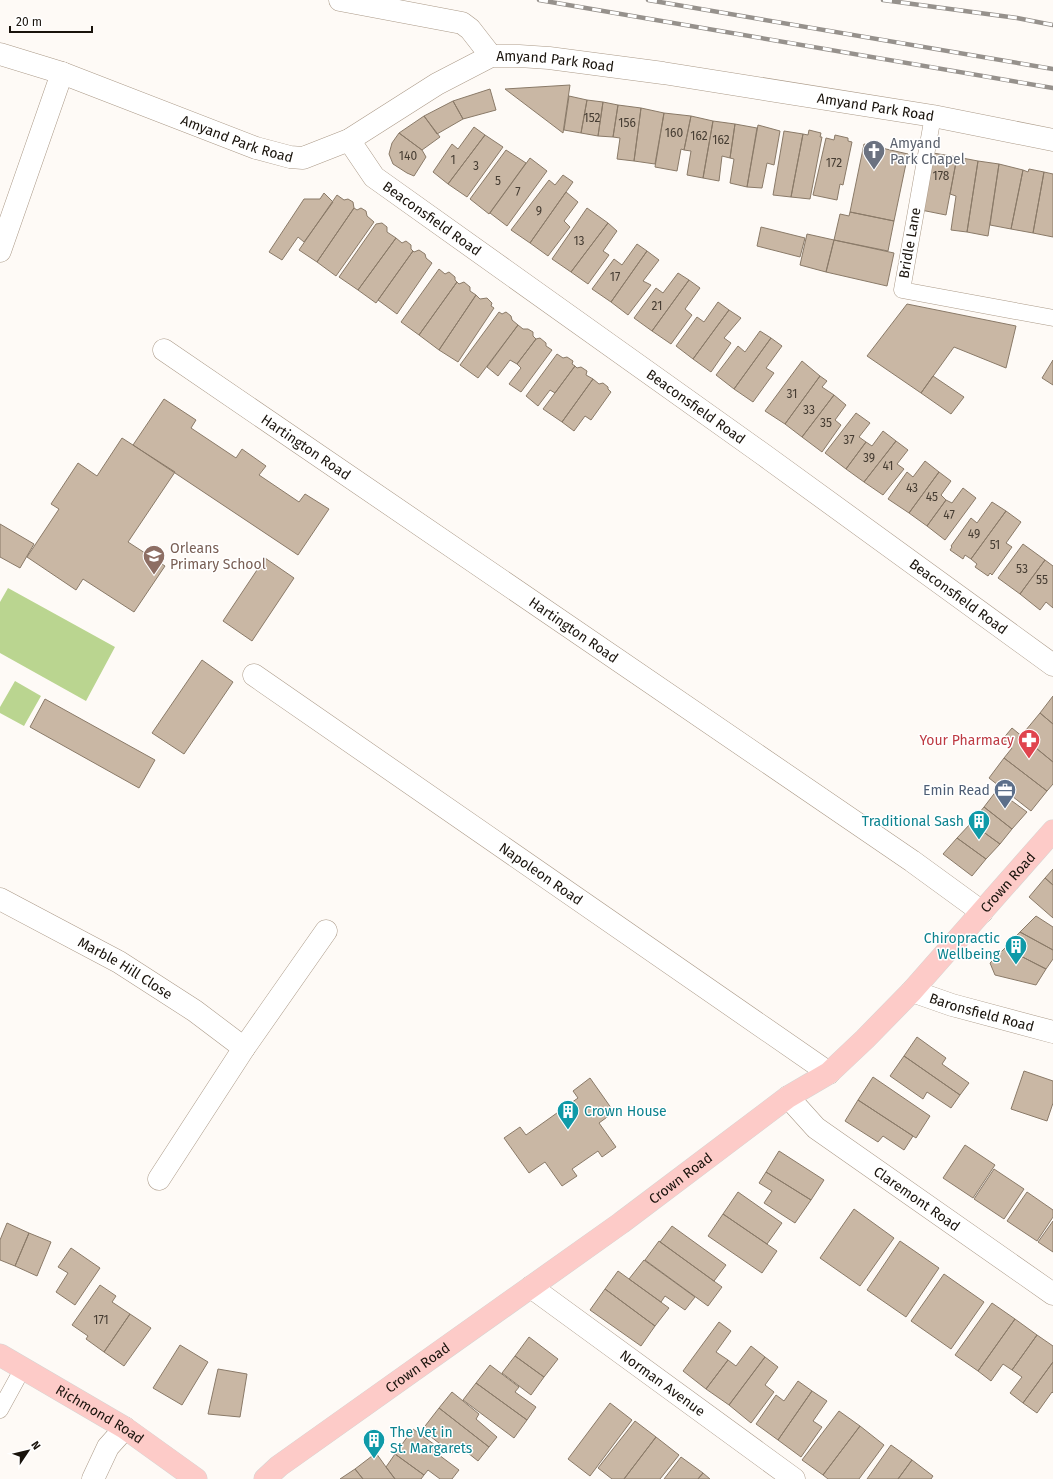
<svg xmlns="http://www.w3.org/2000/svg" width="1053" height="1479" font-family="'Fira Sans',sans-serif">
  <rect width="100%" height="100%" fill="#fefaf6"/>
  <path fill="#bad590" d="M8,588L115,647L86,701L0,653V602Z
    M15,681L41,696L24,726L0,713V707Z"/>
  <path fill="#c9b7a4" stroke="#8a7a68" d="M570,85L563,133L505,89Z
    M490,89L496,110L463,119L453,101Z
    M569,96L587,100L581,133L564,130Z
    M587,100L603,102L598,136L581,133Z
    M453,101L463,119L437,134L424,116Z
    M603,102L618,105L613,137L598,136Z
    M618,105L641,108L634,161L617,159L620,138L613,137Z
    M641,108L664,113L655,164L634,161Z
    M664,113L691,116L684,150L681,149L677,171L655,167Z
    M424,116L440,137L422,150L399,133Z
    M691,116L713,121L703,178L687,175L691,151L684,150Z
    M713,121L735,124L730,158L722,156L719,181L703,178Z
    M735,124L757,128L747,187L730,183L734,159L730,158Z
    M758,125L780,131L774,165L767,163L762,188L747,187Z
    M474,127L485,135L448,184L433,172L452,144L458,149Z
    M809,130L821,133L820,137H822L810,199L791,197L803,134L808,135Z
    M784,131L803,134L791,197L773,195Z
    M399,133L422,150L426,157L414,176L407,173L393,164L389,154L392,143Z
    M485,135L503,147L467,197L448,184Z
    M835,135L848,138V141L852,142L843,185L840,184L837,200L813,195L826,138L834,140Z
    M864,144L908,154L894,221L850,212Z
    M506,150L526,163L489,214L470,199Z
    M933,153L957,157L946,215L921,210Z
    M957,157L978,161L967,232L951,230L956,196L950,194Z
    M530,158L547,171L507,226L490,213Z
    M978,161L999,164L988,236L967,232Z
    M999,164L1023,170L1011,229L990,225Z
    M1029,169L1044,172L1033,233L1011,229L1023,170L1028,172Z
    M1044,172L1053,174V237L1033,233Z
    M563,175L573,182L530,243L511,230L549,180L555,185Z
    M566,192L578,202L564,221L570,227L548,256L530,243Z
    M324,193L333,202L304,242L298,237L282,260L269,252L304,199H320Z
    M337,195L344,200L348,199L353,202L354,208L317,262L299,250Z
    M354,208L357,210L361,208L366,211L367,216L374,222L336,276L317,262Z
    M587,208L608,223L571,272L552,259Z
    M850,212L894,221L888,251L834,240L840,214L849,216Z
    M382,223L387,227V232L396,238L358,290L339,277L376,224Z
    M608,223L617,231L603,251L609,255L588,284L571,272Z
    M761,227L805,238L800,257L757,246Z
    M807,234L834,240L826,272L800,265Z
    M396,238L402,243L406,241L411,245V249L413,251L376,303L358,290Z
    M834,240L894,253L887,286L826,272Z
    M637,244L647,251L611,302L592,289L614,259L622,265Z
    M419,250L425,254L426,258L432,263L397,314L378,300L413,251L414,252Z
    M647,251L659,260L643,281L651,285L628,315L611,302Z
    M439,269L445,274L449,272L455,277V280L457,282L419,335L401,322Z
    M678,273L689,280L652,331L634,318L656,288L663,293Z
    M689,280L700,288L685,309L692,315L671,344L652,331Z
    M457,282L459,284L464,282L470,287V291L476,295L439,350L419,335Z
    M476,295L480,299L487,298L492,303L491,306L494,308L458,362L439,350Z
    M718,302L729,310L693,359L676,346L697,317L704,322Z
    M907,304L1016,326L1006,368L954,347L921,393L867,356Z
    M729,310L741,318L724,338L731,343L711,372L693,359Z
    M499,312L502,314L506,312L511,316L512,320L518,325L478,378L460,365Z
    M518,325L523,329H528L533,332V336L536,339L517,364L510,360L498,376L487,367Z
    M760,331L771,338L734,389L716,375L738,346L745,352Z
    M540,338L546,343V346L552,350L521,392L509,384L521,368L517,364L536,339Z
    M771,338L782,346L766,368L774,373L753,402L734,389Z
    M557,354L563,358L567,357L573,361L572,364L575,366L555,393L550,390L538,406L526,396Z
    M1053,360V385L1042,378Z
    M802,361L820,376L785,424L765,411Z
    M575,366L577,368L581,367L587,371L586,375L593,379L562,422L543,409Z
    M820,376L827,381L822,387L834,395L802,437L785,424Z
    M933,376L964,397L951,414L921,393Z
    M593,379L599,384L603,383L608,387V389L611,392L591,420L585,416L574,431L562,422Z
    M834,395L846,405L835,420L841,425L822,452L802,437Z
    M164,399L196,420L191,428L236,458L242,449L266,466L259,475L299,502L305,494L329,509L298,555L133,445Z
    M856,413L870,423L859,437L866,442L846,469L825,453Z
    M883,431L896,441L864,482L846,469L866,442L872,446Z
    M122,438L175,472L128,542L165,566L134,612L83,579L76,590L27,557L59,509L51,504L78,463L97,476Z
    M896,441L908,450L897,464L904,469L883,495L864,482Z
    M925,461L939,472L909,513L888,499L907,472L913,477Z
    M939,472L951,481L941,495L946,500L927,526L909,513Z
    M963,488L976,498L945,540L927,526L946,500L952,503Z
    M992,502L1006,511L971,559L965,555L963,559L950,550L952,547L951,546L971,518L977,523Z
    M1006,511L1021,522L1006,543L1012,547L992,575L990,573L988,576L975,567L977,564L971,559Z
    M0,524L34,544L20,568L0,557Z
    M1023,544L1045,560L1020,594L998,578Z
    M265,558L294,578L252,641L223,621Z
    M1045,560L1053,566V608L1046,602L1040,610L1020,594Z
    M202,660L233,682L184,754L152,733Z
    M1053,696V724L1040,713Z
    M45,699L155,760L139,788L30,727Z
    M1040,713L1053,724V762L1021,736Z
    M1012,728L1053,762V784L1047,791L1004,758L1012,748L1002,740Z
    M1004,758L1047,791L1031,811L989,778Z
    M997,790L1027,812L1012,829L984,807Z
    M984,807L1012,829L1000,844L971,823Z
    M971,823L1000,844L986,859L957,838Z
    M957,838L986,859L972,876L943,854Z
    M1053,869V885L1045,878Z
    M1045,878L1053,885V918L1029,897Z
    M1036,916L1053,927V950L1020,932Z
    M1020,932L1053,950V959L1046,969L1005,948Z
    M1005,948L1046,969L1036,985L995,975L990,963Z
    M917,1037L946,1058L942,1064L969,1083L960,1095L904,1056Z
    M904,1056L960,1095L951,1108L927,1092L923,1099L890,1076Z
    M1024,1071L1053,1081V1103L1047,1121L1011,1109Z
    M873,1077L930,1116L916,1138L858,1100Z
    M590,1078L614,1112L599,1123L616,1147L602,1157L598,1151L572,1169L577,1176L562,1186L545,1162L529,1173L504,1138L520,1127L526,1135L578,1098L573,1091Z
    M858,1100L913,1136L904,1150L883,1136L878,1142L845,1121Z
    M965,1145L995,1165L973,1198L943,1178Z
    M779,1151L824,1180L811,1200L766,1172Z
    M994,1169L1024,1189L1004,1219L974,1199Z
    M766,1172L811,1200L795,1223L764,1203L772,1191L759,1183Z
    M738,1192L782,1223L767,1244L723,1214Z
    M1027,1192L1053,1210V1217L1037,1241L1007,1221Z
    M854,1209L894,1238L860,1286L820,1258Z
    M723,1214L777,1251L762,1273L708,1236Z
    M1053,1221V1252L1038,1242Z
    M7,1223L29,1233L15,1266L0,1260V1240Z
    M672,1226L726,1265L714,1281L660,1242Z
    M29,1233L51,1242L37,1276L15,1266Z
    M659,1241L722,1287L708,1306L645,1260Z
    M900,1241L939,1268L906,1317L867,1290Z
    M71,1248L100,1268L75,1305L56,1292L68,1273L58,1267Z
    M644,1260L695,1297L685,1310L665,1296L661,1302L629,1279Z
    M618,1271L669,1308L655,1326L605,1289Z
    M944,1274L984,1302L951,1349L911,1321Z
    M100,1285L116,1296L112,1302L130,1314L104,1352L86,1339L88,1336L72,1325Z
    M605,1289L655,1326L641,1346L590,1310Z
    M992,1303L1015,1319L978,1371L955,1355Z
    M130,1314L151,1328L124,1366L104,1352Z
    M1015,1319L1037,1335L1012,1370L1003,1364L991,1381L978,1371Z
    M719,1322L731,1331L716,1352L728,1360L706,1389L683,1371Z
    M1037,1335L1053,1346V1362L1023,1403L1010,1393L1022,1377L1012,1370Z
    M529,1337L558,1359L544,1377L515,1356Z
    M180,1345L208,1362L182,1405L153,1388Z
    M751,1346L765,1357L729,1405L706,1389L728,1360L736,1366Z
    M515,1356L544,1377L531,1395L502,1373Z
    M765,1357L778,1367L765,1385L774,1392L751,1423L729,1405Z
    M1053,1362V1393L1052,1392L1037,1413L1023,1403Z
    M490,1365L519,1387L515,1392L536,1407L527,1420L476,1383Z
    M218,1369L247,1374L240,1417L208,1414Z
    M798,1381L812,1391L778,1440L756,1424L776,1395L784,1401Z
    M476,1383L527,1420L514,1438L463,1400Z
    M812,1391L827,1401L813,1421L822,1427L801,1457L778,1440Z
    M452,1392L479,1414L476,1419L497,1437L489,1447L439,1408Z
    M610,1403L632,1420L590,1476L568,1459Z
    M439,1408L489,1447L478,1461L458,1445L452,1453L422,1430Z
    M839,1411L860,1426L823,1475L802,1460Z
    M635,1421L656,1437L624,1479H612L598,1468Z
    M860,1426L884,1445L859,1479H828L823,1475Z
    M413,1429L442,1450L439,1455L459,1470L452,1479H440L428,1470L424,1475L395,1454Z
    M656,1437L679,1455L660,1479H624Z
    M891,1445L912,1460L898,1479H867Z
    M376,1453L386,1467L395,1479H363L355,1469Z
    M395,1454L424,1475L421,1479H395L386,1467Z
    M681,1457L703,1473L698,1479H664Z
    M912,1460L933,1476L931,1479H898Z
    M355,1469L363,1479H340Z
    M703,1473L710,1479H698Z"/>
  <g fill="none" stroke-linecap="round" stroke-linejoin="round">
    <g stroke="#ab9a88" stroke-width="17">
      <path id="service" d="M933,116L902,290L1053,318
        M0,1410L23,1368"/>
    </g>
    <g stroke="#ab9a88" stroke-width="23">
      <g id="minor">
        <path d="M340,0L462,23L470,29L491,56"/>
        <path id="s1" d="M0,54L62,73L256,148L290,157L303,158L349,140L437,84L491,56H519L549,58L663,73L933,116L1053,140"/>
        <path id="s2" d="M349,140L374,177L764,455L1053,665"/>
        <path d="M0,251L62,73"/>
        <path id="s3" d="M164,350L912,861L982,912"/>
        <path id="s4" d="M254,675L829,1073"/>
        <path id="s5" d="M0,899L119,962L195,1011L244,1048L159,1179"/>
        <path id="s6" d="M912,991L952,1005L1053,1032"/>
        <path d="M244,1048L326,931"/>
        <path id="s7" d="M788,1097L816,1128L1053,1294"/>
        <path id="s8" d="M531,1287L794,1479"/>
        <path d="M93,1479L108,1447L125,1428"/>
      </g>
    </g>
    <g stroke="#d6d5d3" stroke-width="23">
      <g id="primary">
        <path id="s9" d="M0,1355L125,1428L196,1479"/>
        <path id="s10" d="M265,1479L279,1466L621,1223L788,1097L829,1073L865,1039L912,991L1053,831"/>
      </g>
    </g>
    <use href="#service" stroke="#fff" stroke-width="16"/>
    <use href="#minor" stroke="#fff" stroke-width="22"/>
    <use href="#primary" stroke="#fdcbc8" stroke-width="22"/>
    <g stroke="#96918c" stroke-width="4.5">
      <path id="rail" d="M539,0L1053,88
        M648,0L1053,69
        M883,0L1017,18L1053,25"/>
    </g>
    <use href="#rail" stroke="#fff" stroke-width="3" stroke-dasharray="9" stroke-linecap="butt"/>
  </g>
  <defs>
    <g id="church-pin" transform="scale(1.15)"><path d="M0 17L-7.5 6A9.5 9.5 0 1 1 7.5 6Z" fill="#6b7280" stroke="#fff"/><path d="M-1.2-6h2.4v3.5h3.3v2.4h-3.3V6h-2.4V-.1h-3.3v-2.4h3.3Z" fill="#fff"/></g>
    <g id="school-pin" transform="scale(1.15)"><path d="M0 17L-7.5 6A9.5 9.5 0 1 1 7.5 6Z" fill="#8d6e63" stroke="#fff"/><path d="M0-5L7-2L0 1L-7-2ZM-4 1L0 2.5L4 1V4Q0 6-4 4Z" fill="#fff"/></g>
    <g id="pharmacy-pin" transform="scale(1.15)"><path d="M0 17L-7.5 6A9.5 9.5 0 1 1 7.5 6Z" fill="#e0444e" stroke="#fff"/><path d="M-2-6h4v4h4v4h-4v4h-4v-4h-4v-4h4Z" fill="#fff"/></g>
    <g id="office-pin" transform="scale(1.15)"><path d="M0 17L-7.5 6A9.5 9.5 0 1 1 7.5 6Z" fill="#5c6f8a" stroke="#fff"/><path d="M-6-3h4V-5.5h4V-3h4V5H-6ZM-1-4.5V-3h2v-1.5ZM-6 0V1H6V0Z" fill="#fff"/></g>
    <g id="building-pin" transform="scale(1.15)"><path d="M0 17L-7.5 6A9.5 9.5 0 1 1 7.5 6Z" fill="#0f9aa8" stroke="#fff"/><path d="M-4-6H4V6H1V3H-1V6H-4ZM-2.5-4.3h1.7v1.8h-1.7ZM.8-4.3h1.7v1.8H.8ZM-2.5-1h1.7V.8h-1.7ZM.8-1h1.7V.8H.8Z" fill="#fff"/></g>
  </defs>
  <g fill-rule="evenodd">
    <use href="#church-pin" x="874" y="151"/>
    <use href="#school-pin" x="154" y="556"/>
    <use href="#pharmacy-pin" x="1029" y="740"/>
    <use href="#office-pin" x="1005" y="790"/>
    <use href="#building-pin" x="979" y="821"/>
    <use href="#building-pin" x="1016" y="946"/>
    <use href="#building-pin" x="568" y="1111"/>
    <use href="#building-pin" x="374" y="1440"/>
  </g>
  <g text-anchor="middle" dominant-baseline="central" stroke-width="3" stroke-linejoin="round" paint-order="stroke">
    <g font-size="12" fill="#453c32">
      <text x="592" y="118">152</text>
      <text x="627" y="123">156</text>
      <text x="674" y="133">160</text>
      <text x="699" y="136">162</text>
      <text x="721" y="140">162</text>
      <text x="408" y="156">140</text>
      <text x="453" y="160">1</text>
      <text x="834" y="163">172</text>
      <text x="476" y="166">3</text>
      <text x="941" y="176">178</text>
      <text x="498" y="181">5</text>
      <text x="518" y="192">7</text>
      <text x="539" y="211">9</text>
      <text x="579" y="241">13</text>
      <text x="615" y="277">17</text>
      <text x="657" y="306">21</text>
      <text x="792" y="394">31</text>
      <text x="809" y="410">33</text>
      <text x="826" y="423">35</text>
      <text x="849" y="440">37</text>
      <text x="869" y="458">39</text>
      <text x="888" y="466">41</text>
      <text x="912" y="488">43</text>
      <text x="932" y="497">45</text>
      <text x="949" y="515">47</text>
      <text x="974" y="534">49</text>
      <text x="995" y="545">51</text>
      <text x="1022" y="569">53</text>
      <text x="1042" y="580">55</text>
      <text x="101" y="1320">171</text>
    </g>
    <g font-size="14" fill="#19130c" stroke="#fff">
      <text stroke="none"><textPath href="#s1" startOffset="600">Amyand Park Road</textPath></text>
      <text stroke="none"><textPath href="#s1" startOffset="924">Amyand Park Road</textPath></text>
      <text stroke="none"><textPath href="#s1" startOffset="252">Amyand Park Road</textPath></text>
      <text stroke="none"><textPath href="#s2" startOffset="116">Beaconsfield Road</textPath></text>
      <text transform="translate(910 243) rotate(-80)">Bridle Lane</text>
      <text stroke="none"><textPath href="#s2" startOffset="440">Beaconsfield Road</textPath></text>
      <text stroke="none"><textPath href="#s3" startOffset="172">Hartington Road</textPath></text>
      <text stroke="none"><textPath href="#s2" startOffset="764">Beaconsfield Road</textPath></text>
      <text stroke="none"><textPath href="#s3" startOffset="496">Hartington Road</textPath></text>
      <text stroke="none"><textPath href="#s4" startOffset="349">Napoleon Road</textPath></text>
      <text stroke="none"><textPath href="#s10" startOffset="957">Crown Road</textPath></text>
      <text stroke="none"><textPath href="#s5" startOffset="143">Marble Hill Close</textPath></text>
      <text stroke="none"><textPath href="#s6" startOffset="73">Baronsfield Road</textPath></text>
      <text stroke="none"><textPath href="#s10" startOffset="513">Crown Road</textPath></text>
      <text stroke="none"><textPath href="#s7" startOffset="165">Claremont Road</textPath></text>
      <text stroke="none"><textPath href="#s10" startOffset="189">Crown Road</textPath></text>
      <text stroke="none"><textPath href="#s8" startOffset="163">Norman Avenue</textPath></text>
      <text stroke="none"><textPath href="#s9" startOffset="116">Richmond Road</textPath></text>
    </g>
    <g font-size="14" fill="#5b616d" stroke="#fff" text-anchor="start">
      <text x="890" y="143">Amyand<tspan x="890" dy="16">Park Chapel</tspan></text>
    </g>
    <g font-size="14" fill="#785e54" stroke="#fff" text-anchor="start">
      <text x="170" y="548">Orleans<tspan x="170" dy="16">Primary School</tspan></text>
    </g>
    <g font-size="14" fill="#be3a42" stroke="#fff" text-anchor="end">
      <text x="1014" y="740">Your Pharmacy</text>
    </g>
    <g font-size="14" fill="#4e5e75" stroke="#fff" text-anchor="end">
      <text x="990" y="790">Emin Read</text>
    </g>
    <g font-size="14" fill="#0d838f" stroke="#fff" text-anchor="end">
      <text x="964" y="821">Traditional Sash</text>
      <text x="1000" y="938">Chiropractic<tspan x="1000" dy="16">Wellbeing</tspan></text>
      <text x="584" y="1111" text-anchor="start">Crown House</text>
      <text x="390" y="1432" text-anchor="start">The Vet in<tspan x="390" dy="16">St. Margarets</tspan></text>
    </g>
  </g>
  <g transform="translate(28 1451) rotate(55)" stroke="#ffffff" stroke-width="3" paint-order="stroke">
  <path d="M0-3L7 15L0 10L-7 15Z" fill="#19130c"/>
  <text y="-6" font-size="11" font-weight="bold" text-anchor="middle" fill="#19130c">N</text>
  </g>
  <path d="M10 26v6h82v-6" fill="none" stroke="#19130c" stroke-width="2"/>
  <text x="16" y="26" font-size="12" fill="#19130c" stroke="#ffffff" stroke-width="3" paint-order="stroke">20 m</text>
</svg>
